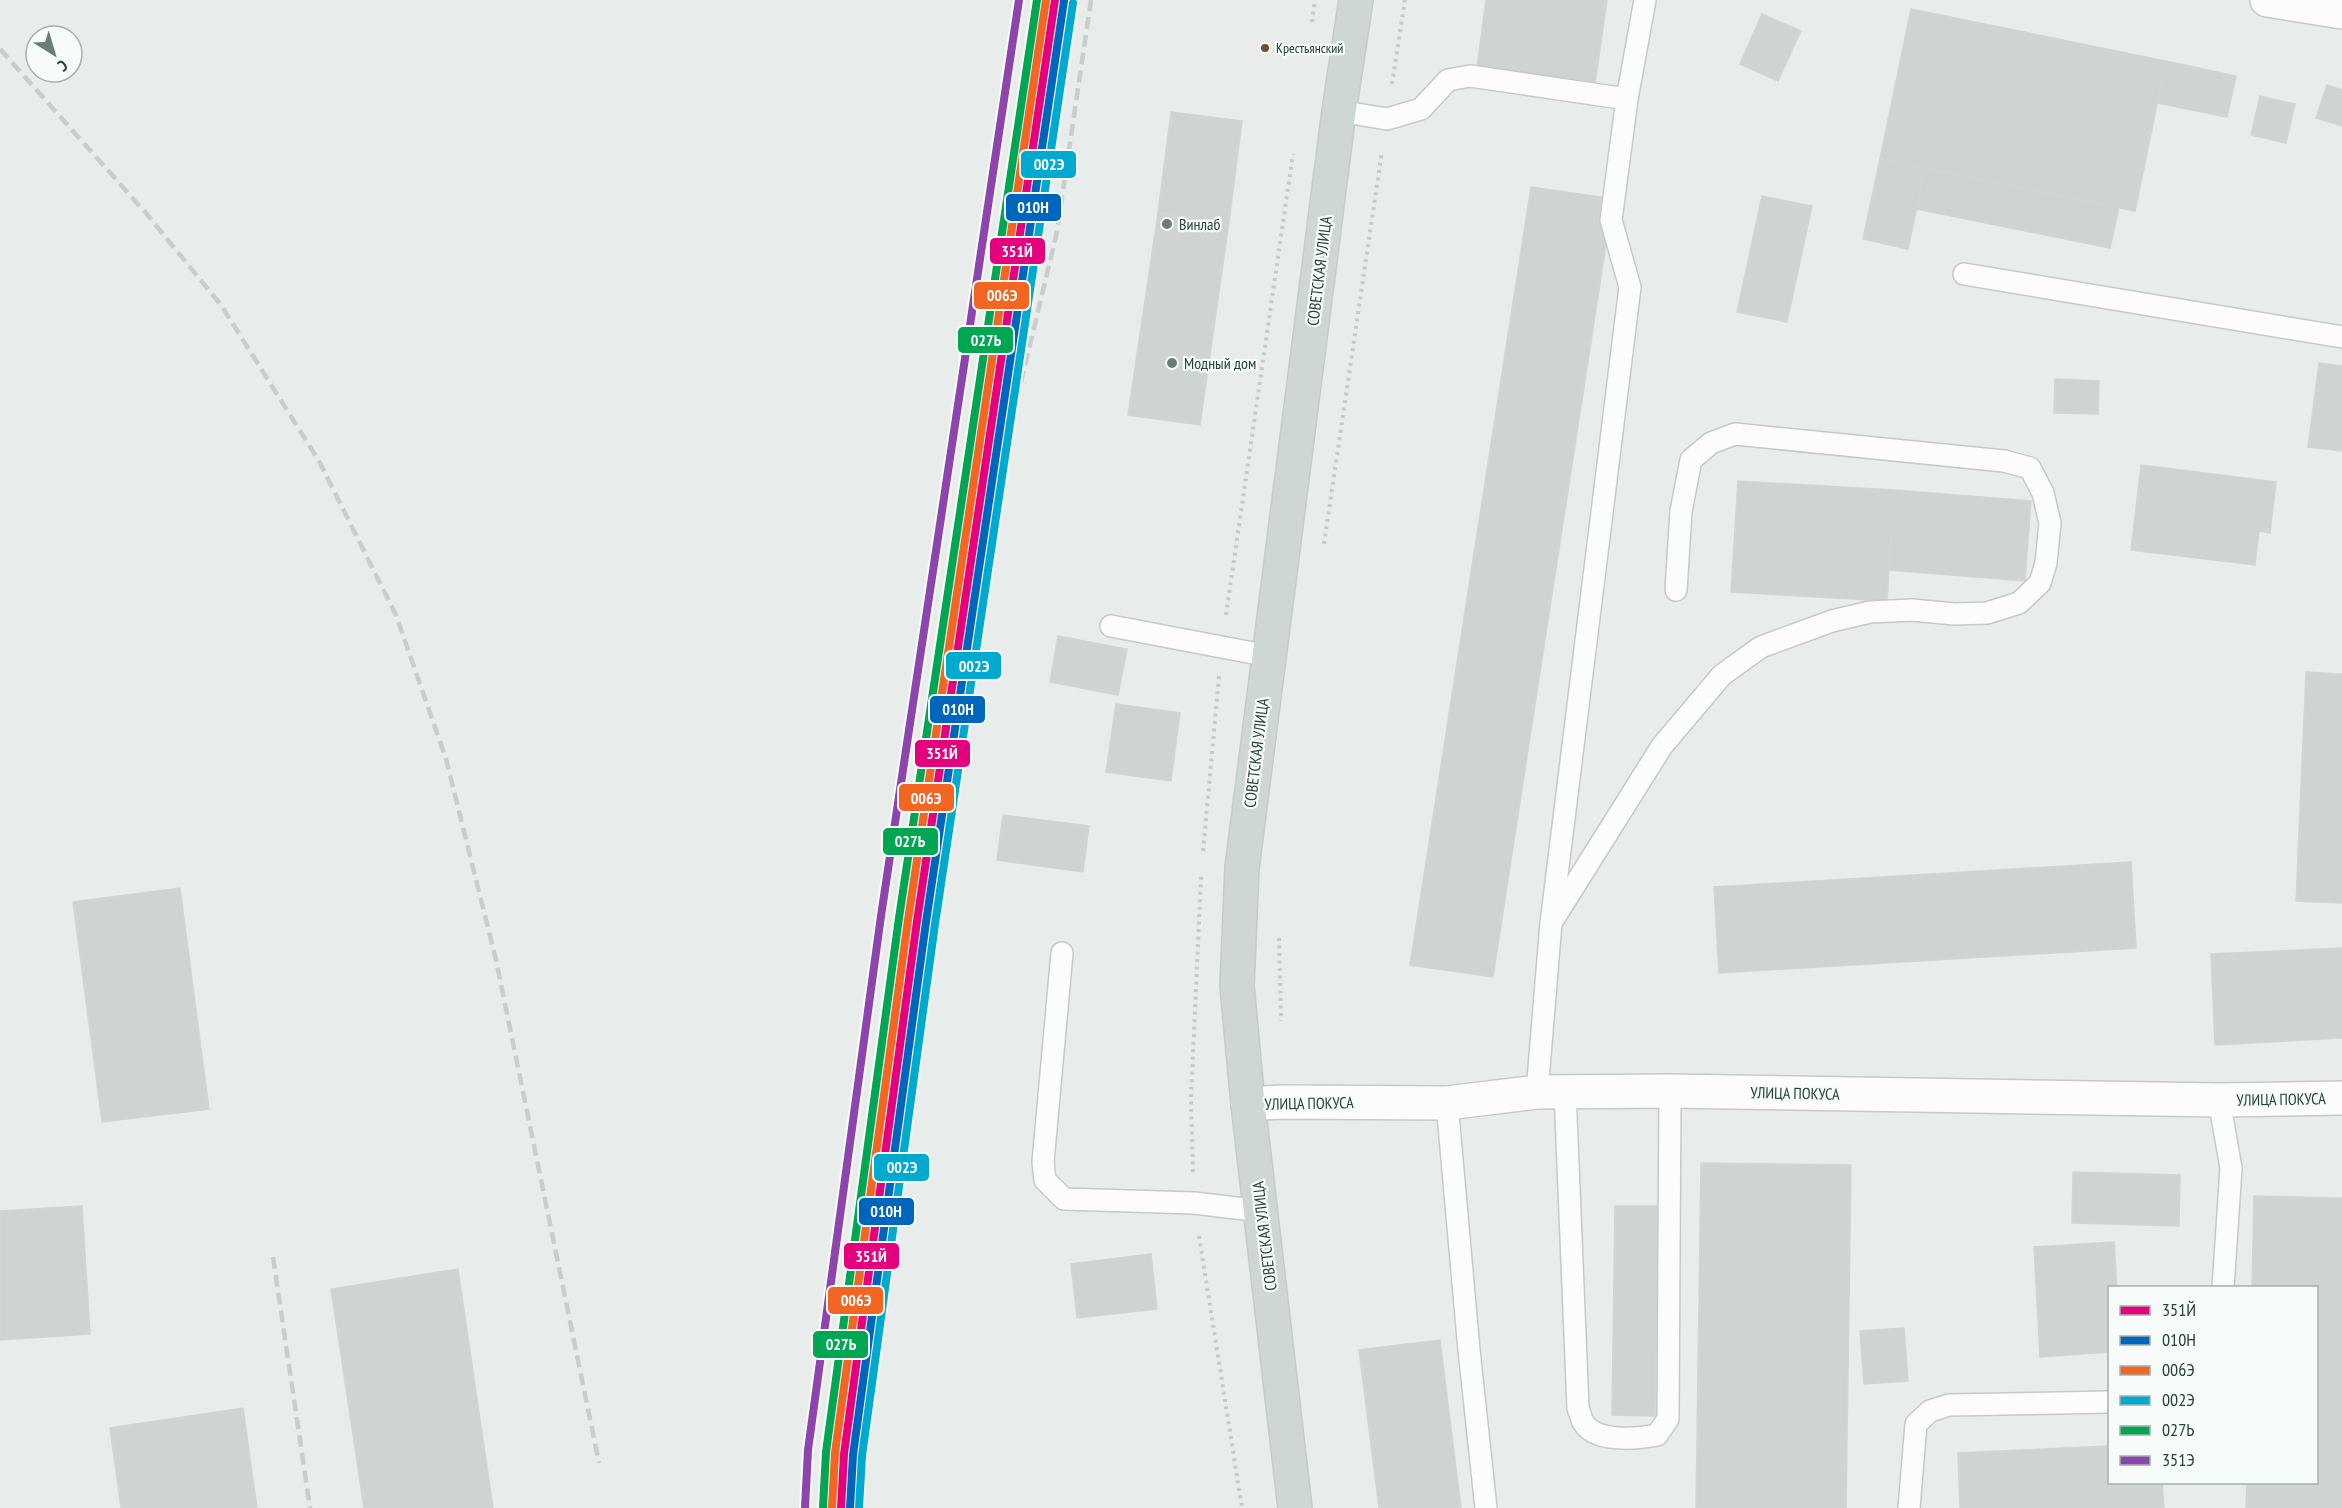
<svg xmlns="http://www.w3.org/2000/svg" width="2342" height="1508" font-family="'PT Sans Narrow',sans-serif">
  <rect width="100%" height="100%" fill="#e8edeb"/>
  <path fill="#cfd4d2" stroke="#d1d6d4" stroke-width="1.5" d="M1486,0H1607L1595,84L1477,67Z
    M1911,9L2166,61L2135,211L1880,159Z
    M1762,14L1801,31L1778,81L1740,64Z
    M2166,61L2236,76L2227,117L2157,103Z
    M2327,85L2342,90V126L2316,118Z
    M2260,96L2295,104L2286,143L2251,135Z
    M1171,112L1242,121L1229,222L1158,213Z
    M1880,159L1925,168L1908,249L1863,239Z
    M1925,168L2119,207L2110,248L1916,209Z
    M1531,187L1613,199L1493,977L1410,965Z
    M1762,196L1812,206L1787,322L1737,312Z
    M1158,213L1229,222L1200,425L1128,415Z
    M2319,363L2342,366V451L2308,447Z
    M2055,379L2099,381L2098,414L2054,413Z
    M2141,465L2276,482L2270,533L2259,531L2255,565L2131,550Z
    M1738,481L1894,490L1887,601L1731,592Z
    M1894,490L2031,501L2025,581L1889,570Z
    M1058,636L1127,649L1118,695L1050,682Z
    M2306,672L2342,674V903L2296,901Z
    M1116,704L1180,713L1171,781L1106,772Z
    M1003,815L1089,826L1083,872L997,860Z
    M2131,862L2136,948L1719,973L1714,887Z
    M180,888L209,1109L102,1122L73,902Z
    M2342,948V1038L2215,1045L2211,954Z
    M1701,1163L1851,1165L1846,1508H1696Z
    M2073,1172L2180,1175L2179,1226L2072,1223Z
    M2254,1196L2342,1198V1508H2246L2247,1482H2316V1288H2252Z
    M82,1206L90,1334L0,1340V1211Z
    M1615,1206H1658L1655,1416L1612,1415Z
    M2114,1242L2117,1288H2110V1352L2040,1357L2034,1247Z
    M1151,1254L1157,1309L1077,1318L1071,1264Z
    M458,1269L493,1508H364L331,1289Z
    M1904,1328L1908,1381L1864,1384L1860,1331Z
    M1440,1340L1461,1508H1379L1359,1350Z
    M243,1408L257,1508H121L110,1428Z
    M2110,1446V1482H2162L2164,1508H1960L1958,1453Z"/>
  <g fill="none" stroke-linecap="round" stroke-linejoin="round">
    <g stroke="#c5cac8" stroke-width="24">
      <path id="service" d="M1339,111L1387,119L1421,109L1448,80L1470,76L1627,99
        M1964,274L2342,337
        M1111,626L1269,656
        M1551,923L1662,746L1722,675L1761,647L1832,621L1870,612L1912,610L1954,614L1987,613L2019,603L2040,583L2046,563L2050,523L2043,493L2030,468L2004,461L1735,434L1711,443L1691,460L1681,511L1676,590
        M1062,953L1043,1162L1045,1180L1064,1199L1194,1203L1261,1211
        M1565,1091L1578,1408C1580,1413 1581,1418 1583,1422C1595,1443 1637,1439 1657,1435L1668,1419L1670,1091
        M1537,1092L1551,923L1630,287L1611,220L1627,99L1645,0
        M2219,1100L2231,1168L2223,1288
        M1447,1103L1469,1350L1486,1508
        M1909,1508L1916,1424L1930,1411L1949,1405L2110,1402"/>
    </g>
    <g stroke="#c5cac8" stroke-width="36">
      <path id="minor" d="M2267,0L2342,12
        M1248,1104L1282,1102L1447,1103L1537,1092L1670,1091L2219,1100L2342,1098"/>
    </g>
    <g stroke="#c3ccc9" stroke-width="36">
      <path id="primary" d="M1295,1508L1248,1104L1237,986L1242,868L1339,111L1356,0"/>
    </g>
    <path stroke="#c3ccca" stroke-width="4" stroke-dasharray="3 4.5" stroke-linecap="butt" d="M1312,22L1315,0
      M1392,84L1405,0
      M1324,544L1382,151
      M1226,615L1293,154
      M1203,851L1219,676
      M1279,938L1281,1021
      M1193,1172L1191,1100L1201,877
      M1199,1236L1242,1508"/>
    <use href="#service" stroke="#fcfcfc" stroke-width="21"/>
    <use href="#minor" stroke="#fcfcfc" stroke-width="33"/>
    <use href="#primary" stroke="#cfd7d5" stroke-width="33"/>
    <path stroke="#c9cdcc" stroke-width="4.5" stroke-dasharray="12 6" stroke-linecap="butt" d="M0,49L145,212L221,305L319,461L396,615L446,759L496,960L599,1463
      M958,645L1057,232L1091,0
      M273,1257L310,1508"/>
    <g stroke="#f7fbf9" stroke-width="12">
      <path id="rail-1" d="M841,1508L844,1454L917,921L1055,0"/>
    </g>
    <g stroke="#f7fbf9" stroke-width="12">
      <path id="rail-2" d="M850,1508L853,1455L926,922L1064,1"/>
    </g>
    <g stroke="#f7fbf9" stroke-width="12">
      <path id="rail-3" d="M832,1508L835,1453L908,920L1046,0"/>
    </g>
    <g stroke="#f7fbf9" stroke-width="12">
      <path id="rail-4" d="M859,1508L862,1456L935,924L1073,3"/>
    </g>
    <g stroke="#f7fbf9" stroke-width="12">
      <path id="rail-5" d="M823,1507L826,1452L899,918L1037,0"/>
    </g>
    <g stroke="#f7fbf9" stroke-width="12">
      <path id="rail-6" d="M805,1508L808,1450L881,916L1019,0"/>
    </g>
    <use href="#rail-1" stroke="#e5007d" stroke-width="8"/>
    <use href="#rail-2" stroke="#0065bd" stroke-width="8"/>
    <use href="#rail-3" stroke="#f26522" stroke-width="8"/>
    <use href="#rail-4" stroke="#00a9ce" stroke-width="8"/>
    <use href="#rail-5" stroke="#00a651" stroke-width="8"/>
    <use href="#rail-6" stroke="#8e44ad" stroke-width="8"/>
  </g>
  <circle fill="#7a4b2a" stroke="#f7fbf9" stroke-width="2" cx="1265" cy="48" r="5"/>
  <g fill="#697e78" stroke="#f7fbf9" stroke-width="2">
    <circle cx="1167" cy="224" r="6"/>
    <circle cx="1172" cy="363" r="6"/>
  </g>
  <g text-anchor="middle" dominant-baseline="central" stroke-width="4.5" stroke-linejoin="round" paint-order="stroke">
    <g font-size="14" fill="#24423a" stroke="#f7fbf9" text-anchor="start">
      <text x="1276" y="48">Крестьянский</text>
    </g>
    <g font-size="16" fill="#24423a" stroke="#f7fbf9" text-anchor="start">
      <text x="1179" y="224">Винлаб</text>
      <text x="1184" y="363">Модный дом</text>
    </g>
    <g font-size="16" fill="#24423a" stroke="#f7fbf9">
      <text transform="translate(1319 271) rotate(-83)">СОВЕТСКАЯ УЛИЦА</text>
      <text transform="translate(1256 753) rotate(-83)">СОВЕТСКАЯ УЛИЦА</text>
      <text transform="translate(1795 1093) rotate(1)">УЛИЦА ПОКУСА</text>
      <text transform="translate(2281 1099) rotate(-1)">УЛИЦА ПОКУСА</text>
      <text transform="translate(1309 1103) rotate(-1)">УЛИЦА ПОКУСА</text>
      <text transform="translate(1264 1236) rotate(-97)">СОВЕТСКАЯ УЛИЦА</text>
    </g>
  </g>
  <g stroke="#f7fbf9" stroke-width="2">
    <rect x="1020" y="150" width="57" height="29" rx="6" fill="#00a9ce"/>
    <rect x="1005" y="193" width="57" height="29" rx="6" fill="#0065bd"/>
    <rect x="989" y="237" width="57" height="28" rx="6" fill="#e5007d"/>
    <rect x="973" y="281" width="57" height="29" rx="6" fill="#f26522"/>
    <rect x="957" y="326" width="57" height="28" rx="6" fill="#00a651"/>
    <rect x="945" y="651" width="57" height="29" rx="6" fill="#00a9ce"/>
    <rect x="929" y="695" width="57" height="29" rx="6" fill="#0065bd"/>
    <rect x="914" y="739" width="57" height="29" rx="6" fill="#e5007d"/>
    <rect x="898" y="783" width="57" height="29" rx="6" fill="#f26522"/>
    <rect x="882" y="827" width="57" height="29" rx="6" fill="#00a651"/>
    <rect x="873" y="1153" width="57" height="29" rx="6" fill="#00a9ce"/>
    <rect x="858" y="1197" width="57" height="29" rx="6" fill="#0065bd"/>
    <rect x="843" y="1242" width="57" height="28" rx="6" fill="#e5007d"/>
    <rect x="827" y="1286" width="57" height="29" rx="6" fill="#f26522"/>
    <rect x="812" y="1330" width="57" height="29" rx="6" fill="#00a651"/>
  </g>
  <g font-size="16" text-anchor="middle" font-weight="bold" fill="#fff">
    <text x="1049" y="170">002Э</text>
    <text x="1033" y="213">010Н</text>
    <text x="1017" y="257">351Й</text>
    <text x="1002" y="301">006Э</text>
    <text x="986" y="346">027Ь</text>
    <text x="974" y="672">002Э</text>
    <text x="958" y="715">010Н</text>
    <text x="942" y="759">351Й</text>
    <text x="926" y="804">006Э</text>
    <text x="910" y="847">027Ь</text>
    <text x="902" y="1173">002Э</text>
    <text x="886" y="1217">010Н</text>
    <text x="871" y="1262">351Й</text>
    <text x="856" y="1306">006Э</text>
    <text x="841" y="1350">027Ь</text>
  </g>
  <rect x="2108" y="1286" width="210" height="198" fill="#f7fbf9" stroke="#a3b1ad" stroke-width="1.5"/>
  <rect x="2120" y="1306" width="30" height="9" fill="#e5007d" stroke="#a3b1ad" stroke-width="1.5"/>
  <text x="2162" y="1316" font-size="18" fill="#24423a">351Й</text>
  <rect x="2120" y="1336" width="30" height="9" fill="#0065bd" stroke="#a3b1ad" stroke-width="1.5"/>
  <text x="2162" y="1346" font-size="18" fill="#24423a">010Н</text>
  <rect x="2120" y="1366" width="30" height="9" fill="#f26522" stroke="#a3b1ad" stroke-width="1.5"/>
  <text x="2162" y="1376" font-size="18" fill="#24423a">006Э</text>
  <rect x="2120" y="1396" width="30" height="9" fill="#00a9ce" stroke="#a3b1ad" stroke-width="1.5"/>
  <text x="2162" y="1406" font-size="18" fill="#24423a">002Э</text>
  <rect x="2120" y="1426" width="30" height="9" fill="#00a651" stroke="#a3b1ad" stroke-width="1.5"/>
  <text x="2162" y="1436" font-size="18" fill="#24423a">027Ь</text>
  <rect x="2120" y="1456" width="30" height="9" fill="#8e44ad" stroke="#a3b1ad" stroke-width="1.5"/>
  <text x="2162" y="1466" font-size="18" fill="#24423a">351Э</text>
  <g transform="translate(54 54) rotate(143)"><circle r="28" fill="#f7fbf9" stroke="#a3b1ad" stroke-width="1.5"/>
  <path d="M0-4.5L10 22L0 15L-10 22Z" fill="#697e78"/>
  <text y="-9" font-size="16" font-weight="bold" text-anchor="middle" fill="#24423a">С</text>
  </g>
</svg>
